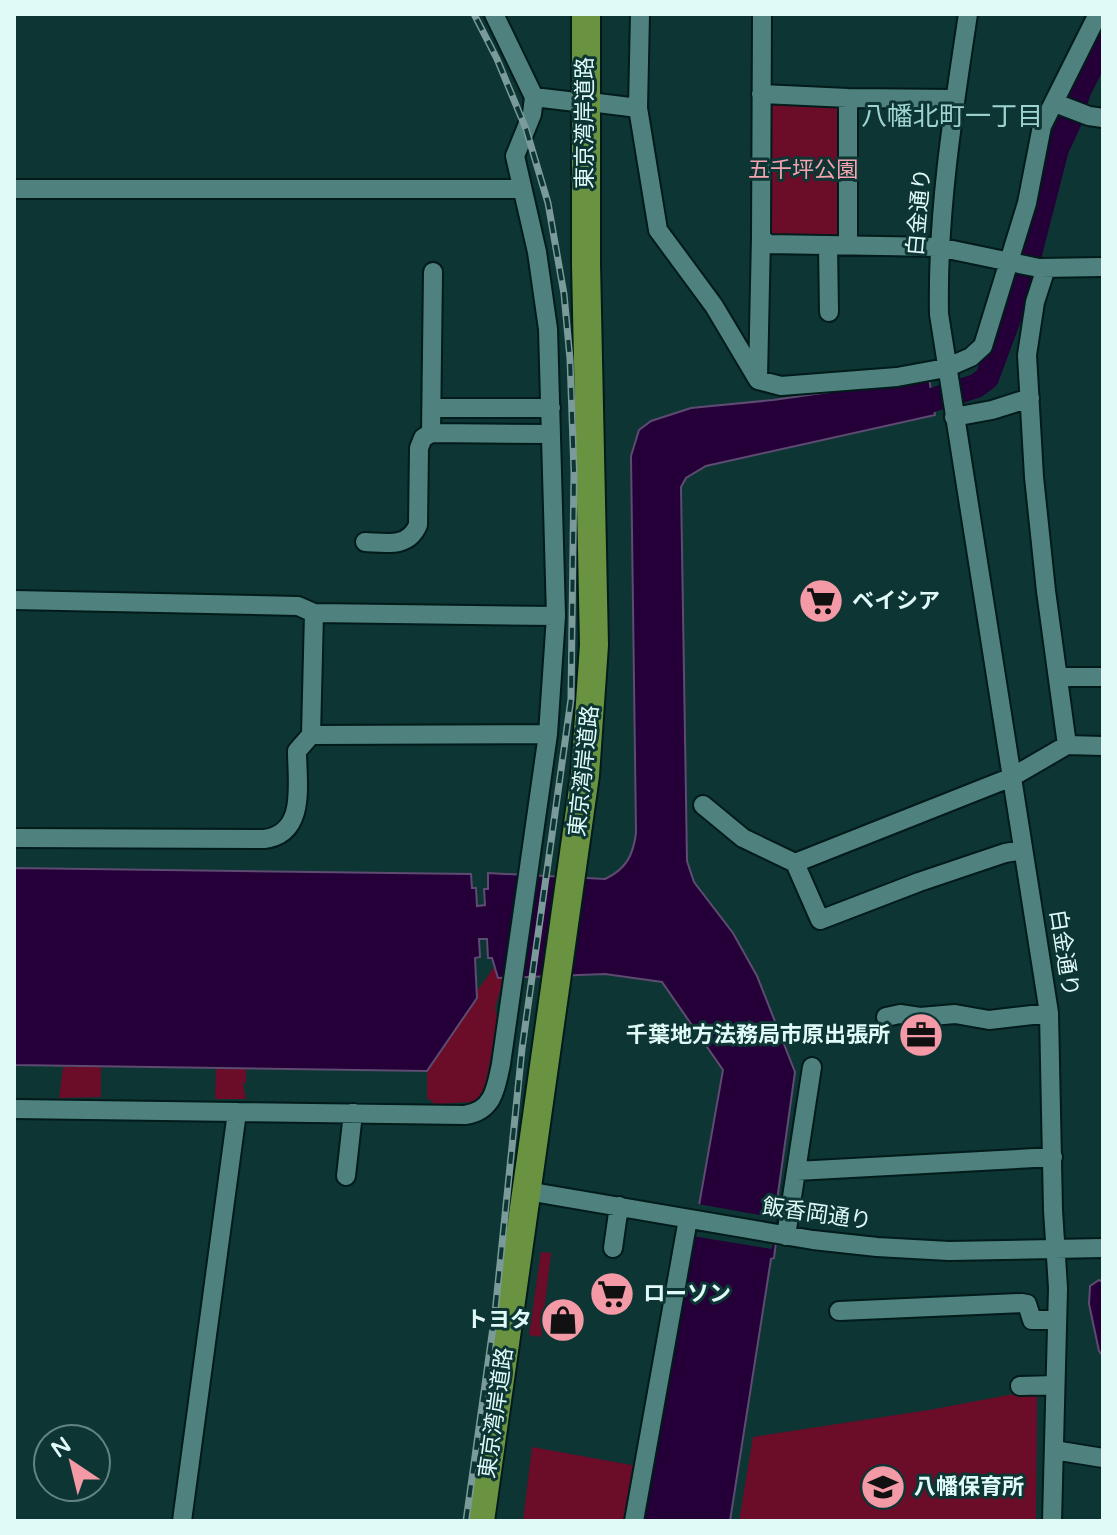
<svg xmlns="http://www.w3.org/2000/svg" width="1117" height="1535" font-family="'Varela Round','Noto Sans JP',sans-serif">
  <rect width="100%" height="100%" fill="#0d3533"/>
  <path fill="#6b0c28" d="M772,101L835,102L842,109L843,234L836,240L771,239L763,232L764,108Z
    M495,966L498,978H504L495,1008L498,1021L485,1087L477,1100L472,1102L435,1104L427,1098V1071L477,999V991Z
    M63,1067H101V1097L59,1098Z
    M216,1069H246V1083H243L246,1099H215Z
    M541,1252L551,1253L541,1337L529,1335Z
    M1024,1392L1037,1393L1036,1521H739L753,1437L929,1410Z
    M532,1447L637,1466L628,1521H523Z"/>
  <path fill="#250038" stroke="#5d4b72" stroke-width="2" d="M929,378L935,415L706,466L686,478L681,487L687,861L694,882L733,933L757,976L795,1072L775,1215L779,1217L774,1258L771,1259L730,1521H643L723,1070L662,982L605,974L498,978L492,958H488L487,939H479L480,957L475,958L477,998L427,1071L14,1065V868L471,874L472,888H476L477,906L485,905L484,889H488V873L605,879C626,869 633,856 636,833L631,456L639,430L651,421L691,408L773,400Z
    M1099,1280L1103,1282V1356L1099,1351L1089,1304L1090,1286Z"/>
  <path fill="#0d3533" d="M698,1204L777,1218L772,1249L692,1236Z"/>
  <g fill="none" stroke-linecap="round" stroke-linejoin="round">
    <path stroke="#250038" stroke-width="24" d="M926,402L976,386L987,378L1023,281L1057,149L1070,121L1079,91L1103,44"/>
    <g stroke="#011b1a" stroke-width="22">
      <path id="minor" d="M640,14L638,108L658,230L714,306L758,380L781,386L897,377L946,368L971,357L983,346L1027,203L1042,126L1098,14
        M762,14L761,237L768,244L938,247L1039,268L1103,267
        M968,14C953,113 937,213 939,314L1049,1013L1053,1210L1058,1288L1052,1521
        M761,94L848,98L955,99
        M534,97L584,103
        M848,98V245
        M598,103L638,108
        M1055,103L1089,116L1103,118
        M14,189H521
        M828,245L829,312
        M1046,268L1035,302L1027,355L1034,477L1046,591L1067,745
        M758,378L761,237
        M432,408H551
        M954,417L992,410L1030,398
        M431,433L551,434
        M365,542C387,543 408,548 418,525L419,448L423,438L431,433L433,272
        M14,600L298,606L314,613L556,616
        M1058,677H1103
        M311,735L548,734
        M703,805L743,838L795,863L820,920L919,882L1005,853L1023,850
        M14,838L264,839C307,834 297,783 297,751L311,735L314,613
        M795,863L1012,777L1067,745L1103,746
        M886,1017L900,1014L920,1017L955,1014L989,1020L1049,1013
        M14,1109L465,1115C493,1111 496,1089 501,1064L548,734L556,616L548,329L537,252L515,156L532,114L534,97L494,14
        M796,1171L1053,1157
        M346,1176L353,1113
        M527,1191L813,1240L877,1247L949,1251L1103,1248
        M786,1236L812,1067
        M613,1248L619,1206
        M839,1311L1021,1303L1027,1304L1032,1320H1057
        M1020,1386L1055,1385
        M1054,1450L1103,1458
        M182,1521L237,1112
        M634,1521L688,1219"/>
    </g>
    <g stroke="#011b1a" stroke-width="32">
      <path id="highway" d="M480,1521L585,775L594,645L586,264V14"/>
    </g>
    <use href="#minor" stroke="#4f827f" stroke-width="18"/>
    <use href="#highway" stroke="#6a9341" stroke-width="28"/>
    <g stroke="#7a9b99" stroke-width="7">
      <path id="rail" d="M466,1521L495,1313L522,1049L571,699L574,472L570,359L564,294L548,203L526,129L497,59L474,14"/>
    </g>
    <use href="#rail" stroke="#0d3533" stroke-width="4" stroke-dasharray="12" stroke-linecap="butt"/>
  </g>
  <defs>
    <g id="supermarket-disc" transform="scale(2.3)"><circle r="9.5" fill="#f49aa6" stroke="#0d3533"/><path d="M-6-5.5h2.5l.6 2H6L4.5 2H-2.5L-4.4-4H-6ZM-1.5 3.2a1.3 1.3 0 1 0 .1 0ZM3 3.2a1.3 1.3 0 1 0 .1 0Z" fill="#111"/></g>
    <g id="office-disc" transform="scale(2.3)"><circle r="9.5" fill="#f49aa6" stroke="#0d3533"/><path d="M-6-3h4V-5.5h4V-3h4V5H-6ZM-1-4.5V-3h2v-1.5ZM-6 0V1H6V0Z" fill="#111"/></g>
    <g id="shop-disc" transform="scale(2.3)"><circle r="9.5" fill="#f49aa6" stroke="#0d3533"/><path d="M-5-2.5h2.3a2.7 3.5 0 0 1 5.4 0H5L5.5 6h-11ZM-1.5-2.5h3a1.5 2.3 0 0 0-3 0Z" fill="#111"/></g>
    <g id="school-disc" transform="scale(2.3)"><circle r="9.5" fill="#f49aa6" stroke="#0d3533"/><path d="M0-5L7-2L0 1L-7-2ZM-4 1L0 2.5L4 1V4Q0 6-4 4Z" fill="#111"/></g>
  </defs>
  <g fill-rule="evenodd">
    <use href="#supermarket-disc" x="821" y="601"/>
    <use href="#office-disc" x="921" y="1035"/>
    <use href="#supermarket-disc" x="612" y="1294"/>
    <use href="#shop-disc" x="563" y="1320"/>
    <use href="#school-disc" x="883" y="1487"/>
  </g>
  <g text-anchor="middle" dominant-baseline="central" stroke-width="6" stroke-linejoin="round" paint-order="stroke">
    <g font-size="22" fill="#e0faf8" stroke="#0d3533">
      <text transform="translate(585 123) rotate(-90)">東京湾岸道路</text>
      <text transform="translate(919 212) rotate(-85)">白金通り</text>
      <text transform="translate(584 771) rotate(-84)">東京湾岸道路</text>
      <text transform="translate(1064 953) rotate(81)">白金通り</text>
      <text transform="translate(817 1214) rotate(8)">飯香岡通り</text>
      <text transform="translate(496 1413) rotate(-82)">東京湾岸道路</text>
    </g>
    <g font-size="22" fill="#f5a4af" stroke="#0d3533">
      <text x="803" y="170">五千坪公園</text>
    </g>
    <g font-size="22" font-weight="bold" fill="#e0faf8" stroke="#0d3533" text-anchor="start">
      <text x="852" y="601">ベイシア</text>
      <text x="890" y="1035" text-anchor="end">千葉地方法務局市原出張所</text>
      <text x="643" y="1294">ローソン</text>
      <text x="532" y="1320" text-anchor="end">トヨタ</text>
      <text x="914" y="1487">八幡保育所</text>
    </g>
    <g font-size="26" fill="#9ed3cf" stroke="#0d3533">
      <text x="952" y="116">八幡北町一丁目</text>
    </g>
  </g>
  <rect width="1117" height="1535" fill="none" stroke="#e0faf8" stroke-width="32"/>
  <g transform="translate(72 1463) rotate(325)"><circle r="38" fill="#0d3533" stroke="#618482" stroke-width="2"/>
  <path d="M0-6L14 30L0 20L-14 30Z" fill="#f49aa6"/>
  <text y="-12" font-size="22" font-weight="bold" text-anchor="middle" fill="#e0faf8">N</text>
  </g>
</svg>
